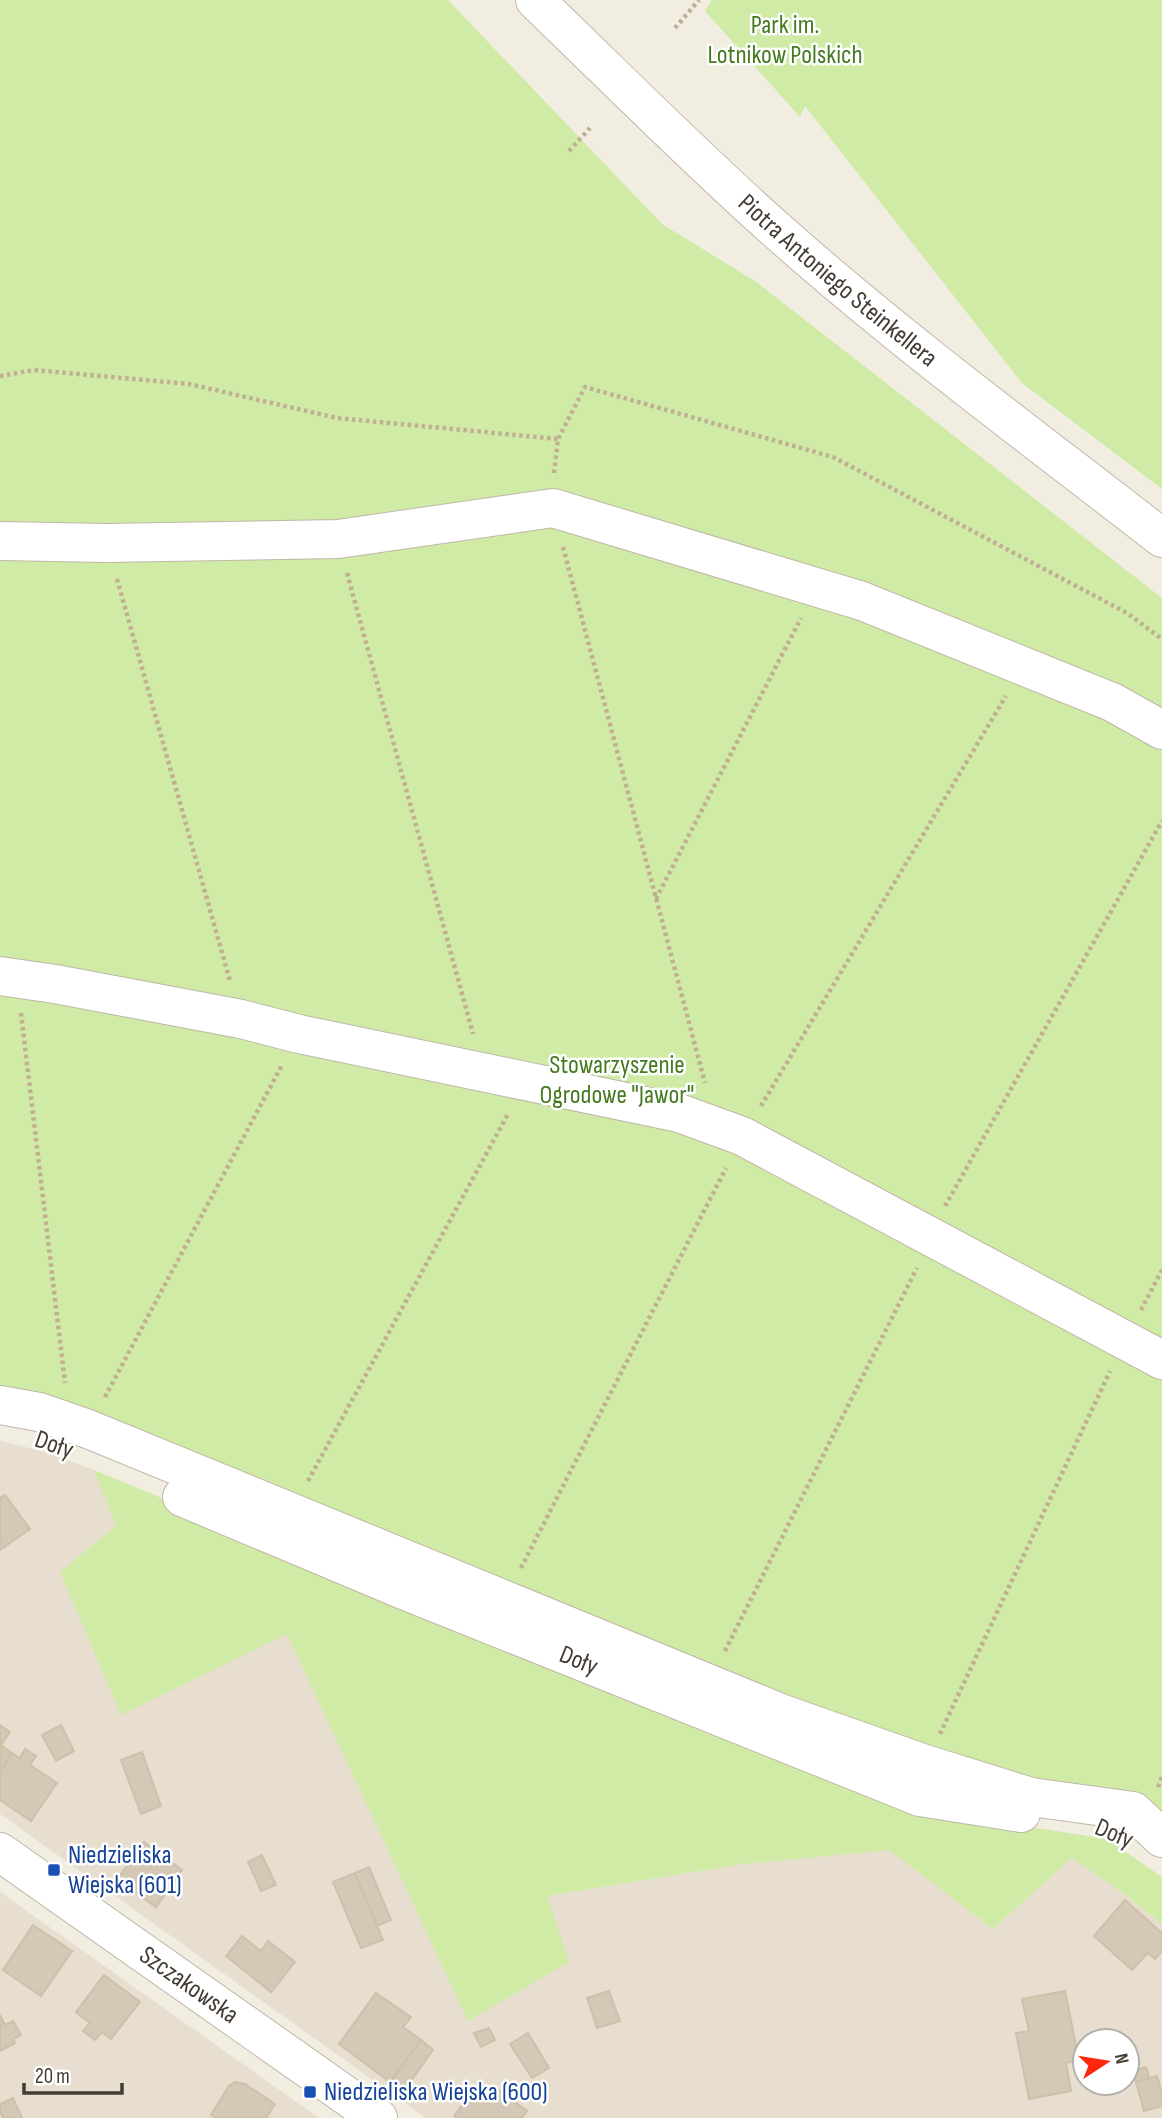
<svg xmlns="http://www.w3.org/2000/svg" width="1162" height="2118" font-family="'Sofia Sans Condensed',sans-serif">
  <rect width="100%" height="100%" fill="#f2ede1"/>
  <path fill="#e7decf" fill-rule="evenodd" d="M0,1441L42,1451L94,1470L117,1526L287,1633L468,2020L547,1896L744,1864L889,1849L993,1929L1072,1858L1123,1893L1162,1924V2118H426L0,1814ZM1085,2041H1127V2083H1085Z
    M0,1892L319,2118H0Z"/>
  <path fill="#cfeba6" d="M0,0H448L662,224L755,281L1162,598V1846L1127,1815L999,1798L38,1429L0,1422Z
    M712,0H1162V489L1022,383L805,106L800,117L705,11Z
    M94,1470L914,1809L1107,1839L1162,1877V1924L1123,1893L1072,1858L993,1929L889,1850L744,1864L547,1896L569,1962L468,2021L287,1634L121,1715L60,1572L116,1526Z"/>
  <path fill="#d4c8b6" stroke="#d0bfa9" stroke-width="2" d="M5,1495L30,1529L0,1550V1498Z
    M0,1725L10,1732L1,1745L12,1753L0,1771Z
    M61,1725L74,1751L56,1761L42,1735Z
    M25,1749L36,1756L30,1765L57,1783L31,1821L0,1800V1771L12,1753L20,1758Z
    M142,1752L161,1806L141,1814L121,1760Z
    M144,1842L182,1870L156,1907L117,1880Z
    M262,1855L276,1885L261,1891L248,1862Z
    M369,1867L391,1920L377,1926L355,1873Z
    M355,1873L383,1940L361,1948L333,1882Z
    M1125,1900L1162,1933V1951L1155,1959L1148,1953L1132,1970L1094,1936Z
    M33,1925L72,1951L41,1996L3,1970Z
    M242,1936L261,1951L268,1941L295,1962L271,1992L226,1956Z
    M104,1975L140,2002L111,2039L102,2032L95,2040L83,2031L90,2023L76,2012Z
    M609,1991L620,2021L597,2028L587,1998Z
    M1065,1991L1079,2060L1066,2063L1071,2091L1029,2099L1016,2033L1029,2031L1022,1999Z
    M376,1993L411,2017L403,2027L421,2040L390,2082L339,2044Z
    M0,2015L5,2025L13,2021L21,2035L13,2039L15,2043L0,2051Z
    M489,2028L495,2040L481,2047L474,2033Z
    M528,2033L549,2068L532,2078L510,2044Z
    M421,2040L433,2050L404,2091L390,2082Z
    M1146,2067L1149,2078L1136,2082L1133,2071Z
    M1157,2076L1162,2094V2106L1144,2111L1136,2082Z
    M235,2082L245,2084L275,2104L266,2118H216L211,2115L229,2086Z
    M499,2090L527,2111L522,2118H457L454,2116L472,2092L489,2104Z
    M13,2098L22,2118H3L0,2112V2104Z"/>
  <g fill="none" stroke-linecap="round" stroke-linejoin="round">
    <g stroke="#c1b7a7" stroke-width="40">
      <g id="minor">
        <path id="s1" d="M535,0C614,76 691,154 773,227C896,337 1031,436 1162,538"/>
        <path d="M0,541L106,543L338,539L553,508L862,601L1112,702L1162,730"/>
        <path d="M0,976L55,984L241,1019L299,1034L679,1113L742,1136L1162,1360"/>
        <path d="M0,1405L39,1412L88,1429L783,1714L925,1764L1031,1797L1133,1811L1162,1838"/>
        <path id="s2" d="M182,1497L401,1589L920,1797L1021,1813"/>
        <path id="s3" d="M0,1852L378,2118"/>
      </g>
    </g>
    <path stroke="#c1af94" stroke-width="4.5" stroke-dasharray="3.5 3.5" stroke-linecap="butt" d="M675,28L699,0
      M569,151L590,128
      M0,376L34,370L189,384L337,418L558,439
      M554,473L558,439L585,387L833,457L1127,613L1162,639
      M563,547L705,1083
      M347,573L473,1034
      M117,579L230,981
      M656,899L801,618
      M21,1013L65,1383
      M761,1106L1006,696
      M945,1206L1162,821
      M1141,1310L1162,1270
      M105,1397L282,1065
      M308,1481L508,1114
      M521,1568L726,1168
      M725,1651L917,1268
      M940,1734L1110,1371
      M1158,1787L1162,1777"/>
    <use href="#minor" stroke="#fff" stroke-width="38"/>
  </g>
  <g fill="#1a4fb4" stroke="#fff" stroke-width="2.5">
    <rect x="47" y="1863" width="14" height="14" rx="3.5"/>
    <rect x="303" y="2085" width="14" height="14" rx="3.5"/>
  </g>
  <g text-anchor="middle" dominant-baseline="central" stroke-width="5" stroke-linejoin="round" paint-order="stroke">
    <g font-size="26" fill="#467a21" stroke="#fff">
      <text x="785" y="25">Park im.<tspan x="785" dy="30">Lotnikow Polskich</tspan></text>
      <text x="617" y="1065">Stowarzyszenie<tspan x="617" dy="30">Ogrodowe "Jawor"</tspan></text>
    </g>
    <g font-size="26" fill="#443c32" stroke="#fff">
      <text stroke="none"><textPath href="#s1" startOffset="413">Piotra Antoniego Steinkellera</textPath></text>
      <text transform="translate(54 1445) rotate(19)">Doły</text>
      <text stroke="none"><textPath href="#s2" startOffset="429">Doły</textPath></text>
      <text transform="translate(1114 1834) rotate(23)">Doły</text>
      <text stroke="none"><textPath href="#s3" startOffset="231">Szczakowska</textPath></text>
    </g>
    <g font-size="26" fill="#164399" stroke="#fff" text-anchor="start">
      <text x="68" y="1855">Niedzieliska<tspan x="68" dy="30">Wiejska (601)</tspan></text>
      <text x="324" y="2092">Niedzieliska Wiejska (600)</text>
    </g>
  </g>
  <g transform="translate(1106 2062) rotate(78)"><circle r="33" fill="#ffffff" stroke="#b4b1ad" stroke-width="2"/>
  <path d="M0-5L12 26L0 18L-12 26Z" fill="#ff270c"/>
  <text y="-10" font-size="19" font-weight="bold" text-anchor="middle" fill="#443c32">N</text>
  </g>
  <path d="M24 2083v10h98v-10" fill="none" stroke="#443c32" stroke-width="3.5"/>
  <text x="35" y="2083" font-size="21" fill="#443c32" stroke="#ffffff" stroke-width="5" paint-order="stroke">20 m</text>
</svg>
